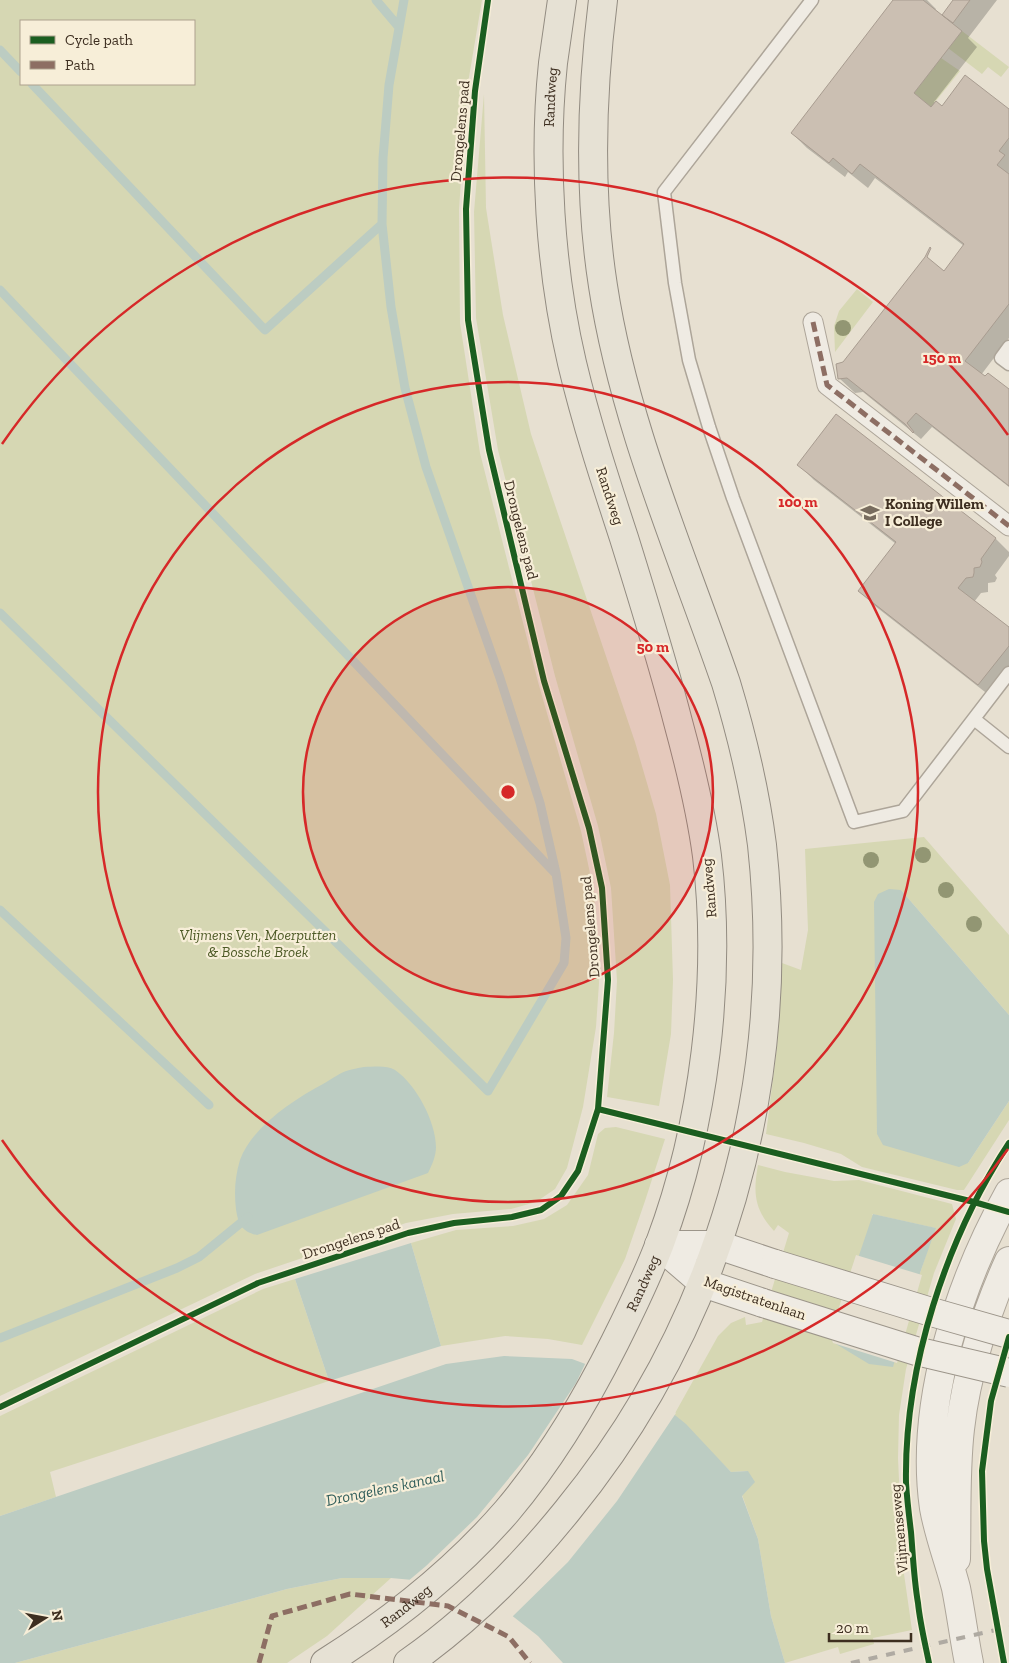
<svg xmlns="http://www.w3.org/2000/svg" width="1009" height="1663" font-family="'Zilla Slab',serif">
  <rect width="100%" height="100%" fill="#e7e0d1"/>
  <path fill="#d6d7b3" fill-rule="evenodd" d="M0,0H482L467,89L459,210L460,323L480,453L538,682L581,831L594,892L599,983L596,1027L583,1107L567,1168L555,1189L536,1202L511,1209L453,1214L406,1223L255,1274L0,1396ZM21,21H194V84H21Z
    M962,31L1009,67L1001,77L988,67L982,74L948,48Z
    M941,58L960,71L931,107L914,93Z
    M484,94L486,208L503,315L531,434L635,742L656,814L670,885L673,980L671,1034L659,1106L607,1097L614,1033L617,981L611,888L598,826L555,676L498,450L476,318L474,212Z
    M857,289L873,302L835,352L834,326L839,311Z
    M924,837L1009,935V1015L901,890L968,1163L1009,1101V1120L964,1190H957L862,1167L841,1154L804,1143L766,1134L777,1047L782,963L801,970L808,930L805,849Z
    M616,1127L665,1139L645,1201L625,1259L582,1345L548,1339L505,1336L441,1346L411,1243L456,1230L513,1226L544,1219L567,1205L588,1175L598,1134L605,1128Z
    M758,1165L785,1172L834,1181L859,1180L952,1204L956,1219L934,1273L906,1369L899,1415L898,1458L903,1567L912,1630L873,1638L874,1644L840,1654L838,1647L785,1663L771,1616L758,1539L742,1495L748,1471L731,1472L674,1415L718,1336L731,1323L745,1317L746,1325L762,1322L789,1233L778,1225L774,1231C754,1209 753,1193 758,1165ZM872,1214L935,1228L920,1273Z
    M295,1279L329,1381L50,1472L56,1497L0,1516V1416L263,1289Z
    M342,1578H391L327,1636L287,1663H15L287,1589Z"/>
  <path fill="#bcccc2" d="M889,889L901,890L1009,1015V1101L968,1163L959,1167L883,1145L877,1134L874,902L878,894Z
    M364,1067C374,1067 387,1065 395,1070C416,1084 436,1122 436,1147C436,1156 432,1165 428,1173L257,1235C242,1232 238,1224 236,1209C234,1193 235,1176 240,1160C252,1127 293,1100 323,1084C330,1080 338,1074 346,1071C352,1069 358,1068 364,1067Z
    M873,1214L936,1228L920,1273L893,1367L869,1364L836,1344L832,1335Z
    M411,1243L441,1346L329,1381L295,1279Z
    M504,1356L572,1359L634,1382L686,1424L731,1472L748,1471L755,1482L742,1496L758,1539L771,1616L785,1663H563L538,1636L497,1604L434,1582L391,1578H342L287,1589L15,1663H0V1516L446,1364Z"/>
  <path fill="#e7e0d1" d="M856,1255L922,1275L897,1363L833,1343L830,1335Z
    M586,1362L635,1380L676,1413L617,1501L568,1562L511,1618L496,1606L433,1584L407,1582L426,1566L477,1517L528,1455L576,1383Z"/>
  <path fill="#0003" d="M895,0H927L936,9L935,11L942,17L955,0H997L968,38L977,47L934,102L942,108L1009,111V338L981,375L1009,391V487L932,427L921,439L863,392L855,393L839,378L844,364L944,273L964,246L875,178L868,188L848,172L845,177L807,148L792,133Z
    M837,415L996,539L1009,552V556L995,575L997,578L995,582L988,583V592L981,593L974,602L1009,629V680L994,699L875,606L859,591L896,544L814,480L799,465Z"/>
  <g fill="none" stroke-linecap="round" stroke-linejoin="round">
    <path stroke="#bcccc2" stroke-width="9" d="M376,0L398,26
      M0,50L21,72
      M32,84L265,330L382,224
      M0,290L555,873
      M0,613L488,1091L564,963L566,938L556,873L540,803L500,678L426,467L405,388L391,307L382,224L383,158L389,85L404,0
      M0,910L209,1105
      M0,1338L177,1268L199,1257L248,1217"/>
  </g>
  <path fill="#cbbfb2" stroke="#a89c90" d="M893,0H923L962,31L914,93L931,107L936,101L942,106L965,75L1009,109V138L999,151L1005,155L997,165L1009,174V304L965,361L985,376L988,373L1009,389V486L916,413L907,423L914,432L913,433L905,424L847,378L838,379L836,364L843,362L925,257L930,247L931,248L927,257L944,271L964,244L860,164L852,174L833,158L829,163L791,133Z
    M953,0H970L953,23L942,15Z
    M836,414L996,538L981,559L982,562L980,567L974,568V573L973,577L966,578L958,588L1009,627V646L978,685L858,591L896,542L797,465Z"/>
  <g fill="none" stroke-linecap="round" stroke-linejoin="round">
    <g stroke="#ada599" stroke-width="15">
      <path id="service" d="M812,0L664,192L675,283L689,360L709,427L733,498L854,822L903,811L1009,673
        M1009,347L1001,358L1009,364
        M974,719L1009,747"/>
    </g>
    <g stroke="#ada599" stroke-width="21">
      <path id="pedestrian" d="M813,322L827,385L1009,526"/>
    </g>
    <g stroke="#ada599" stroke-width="30">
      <path id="tertiary" d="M956,1559C957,1516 955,1472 960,1429C966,1374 986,1312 1009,1261
        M969,1663C964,1638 961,1613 956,1588C949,1561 939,1536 934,1508C919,1404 959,1283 1009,1193"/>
    </g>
    <g stroke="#9c958a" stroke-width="30">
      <path id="secondary" d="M659,1245L703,1283L763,1303
        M659,1245H718L775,1264"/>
    </g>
    <g stroke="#928b80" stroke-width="30">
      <g id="primary">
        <path id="s1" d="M325,1663C392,1621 455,1571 507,1511C550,1460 585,1402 615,1342C631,1310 647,1277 660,1243C704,1126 722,980 707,856C701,811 690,766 678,722C662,660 643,599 624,538C605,480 586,422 572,363C550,269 543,159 553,63C556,42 559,21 562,0"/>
        <path d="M408,1663C468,1621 521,1568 567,1511C721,1323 788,1085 762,845C755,790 742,736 726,683C681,552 624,424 603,286C588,190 591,96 603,0"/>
      </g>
    </g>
    <use href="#service" stroke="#efebe3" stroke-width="12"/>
    <use href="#pedestrian" stroke="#efebe3" stroke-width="19"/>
    <use href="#tertiary" stroke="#efebe3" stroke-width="28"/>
    <use href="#secondary" stroke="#efebe3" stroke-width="28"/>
    <use href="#primary" stroke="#e6e1d4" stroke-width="28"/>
    <path stroke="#afaaa2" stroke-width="4" stroke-dasharray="9 9" stroke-linecap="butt" d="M851,1663L1009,1627"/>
    <g stroke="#9c958a" stroke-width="30" stroke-linecap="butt">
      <path id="secondary-bridge" d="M775,1264L928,1311L1009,1334
        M763,1303L916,1351L1009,1373"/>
    </g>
    <use href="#secondary-bridge" stroke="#efebe3" stroke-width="28"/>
    <path stroke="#8d6e63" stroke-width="5" stroke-dasharray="10 5" stroke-linecap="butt" d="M813,322L827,385L1009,526
      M259,1663L272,1616L350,1594L448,1606L509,1637L530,1663"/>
    <g stroke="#f7eed8" stroke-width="9">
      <path id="cycleway" d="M598,1109L974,1202L1009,1212
        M0,1407L258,1283L408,1233L454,1223L512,1217L541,1210L561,1196L578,1171L598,1109L608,980L602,888L589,828L544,681L489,450L468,320L466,209L475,91L488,0
        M929,1663C925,1643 920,1623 918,1603C914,1580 913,1556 911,1532C909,1516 907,1499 906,1483C904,1367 946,1239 1009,1143
        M1004,1663L987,1569L984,1541L982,1471L991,1401L1009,1337"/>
    </g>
    <use href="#cycleway" stroke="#1b5e20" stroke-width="6"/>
  </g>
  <g fill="#929673">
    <circle cx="843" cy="328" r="8"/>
    <circle cx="923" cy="855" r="8"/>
    <circle cx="871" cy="860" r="8"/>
    <circle cx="946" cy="890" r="8"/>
    <circle cx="974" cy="924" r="8"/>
  </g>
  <circle cx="508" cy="792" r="205" fill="#d62828" fill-opacity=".12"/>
  <g fill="none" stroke="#d62828" stroke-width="2.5">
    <circle cx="508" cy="792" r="205"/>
    <circle cx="508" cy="792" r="410"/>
    <path d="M1008 1149A614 614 0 0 1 2 1140M2 444A614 614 0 0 1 1008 435"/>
  </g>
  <defs>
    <g id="university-bare" transform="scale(1.5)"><path d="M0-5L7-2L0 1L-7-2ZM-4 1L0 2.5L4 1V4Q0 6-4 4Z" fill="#786c5e" stroke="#f7eed8" stroke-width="2.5" paint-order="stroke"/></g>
  </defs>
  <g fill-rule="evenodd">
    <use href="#university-bare" x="870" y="513"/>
  </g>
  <g text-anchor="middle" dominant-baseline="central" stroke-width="4.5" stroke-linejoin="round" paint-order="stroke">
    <g font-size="15" fill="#3d2e20" stroke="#f7eed8">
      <text stroke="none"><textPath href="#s1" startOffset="1720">Randweg</textPath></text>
      <text transform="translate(460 131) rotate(-85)">Drongelens pad</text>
      <text transform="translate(610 496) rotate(72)">Randweg</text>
      <text transform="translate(521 530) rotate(76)">Drongelens pad</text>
      <text transform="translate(709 888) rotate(-95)">Randweg</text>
      <text transform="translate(590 927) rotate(-95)">Drongelens pad</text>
      <text transform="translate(351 1239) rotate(-18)">Drongelens pad</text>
      <text stroke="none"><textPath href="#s1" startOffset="504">Randweg</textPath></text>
      <text transform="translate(755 1298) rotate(19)">Magistratenlaan</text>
      <text transform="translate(899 1529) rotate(-95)">Vlijmenseweg</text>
      <text stroke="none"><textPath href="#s1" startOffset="99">Randweg</textPath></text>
    </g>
    <g font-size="15" font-weight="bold" fill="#3d2e20" stroke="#f7eed8" text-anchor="start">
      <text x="885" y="504">Koning Willem<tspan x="885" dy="17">I College</tspan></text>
    </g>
    <g font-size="15" font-style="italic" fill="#4d5a26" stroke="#f7eed8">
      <text x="258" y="935">Vlijmens Ven, Moerputten<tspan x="258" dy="17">&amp; Bossche Broek</tspan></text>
    </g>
    <g font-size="16" font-style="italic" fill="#2f5d5a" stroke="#f7eed8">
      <text transform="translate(385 1488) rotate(-12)">Drongelens kanaal</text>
    </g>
  </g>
  <circle cx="508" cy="792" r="8" fill="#d62828" stroke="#f7eed8" stroke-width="2.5"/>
  <g font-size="15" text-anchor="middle" font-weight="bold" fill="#d62828" stroke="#f7eed8" stroke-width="4.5" stroke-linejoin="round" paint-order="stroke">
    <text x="942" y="363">150 m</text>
    <text x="798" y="507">100 m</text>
    <text x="653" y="652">50 m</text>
  </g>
  <rect x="20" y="20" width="175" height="65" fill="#f7eed8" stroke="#ada18e"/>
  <rect x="30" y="36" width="25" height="8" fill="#1b5e20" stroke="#ada18e"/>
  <text x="65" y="45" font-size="15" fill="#3d2e20">Cycle path</text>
  <rect x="30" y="61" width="25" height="8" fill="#8d6e63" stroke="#ada18e"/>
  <text x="65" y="70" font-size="15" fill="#3d2e20">Path</text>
  <g transform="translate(45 1618) rotate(79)" stroke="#f7eed8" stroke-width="4" paint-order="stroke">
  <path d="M0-4L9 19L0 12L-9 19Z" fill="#3d2e20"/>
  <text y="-8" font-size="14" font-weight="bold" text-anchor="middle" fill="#3d2e20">N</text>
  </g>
  <path d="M829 1633v8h82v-8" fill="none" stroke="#3d2e20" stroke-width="2.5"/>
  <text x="836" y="1633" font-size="15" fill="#3d2e20" stroke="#f7eed8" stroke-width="4" paint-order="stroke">20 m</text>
</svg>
